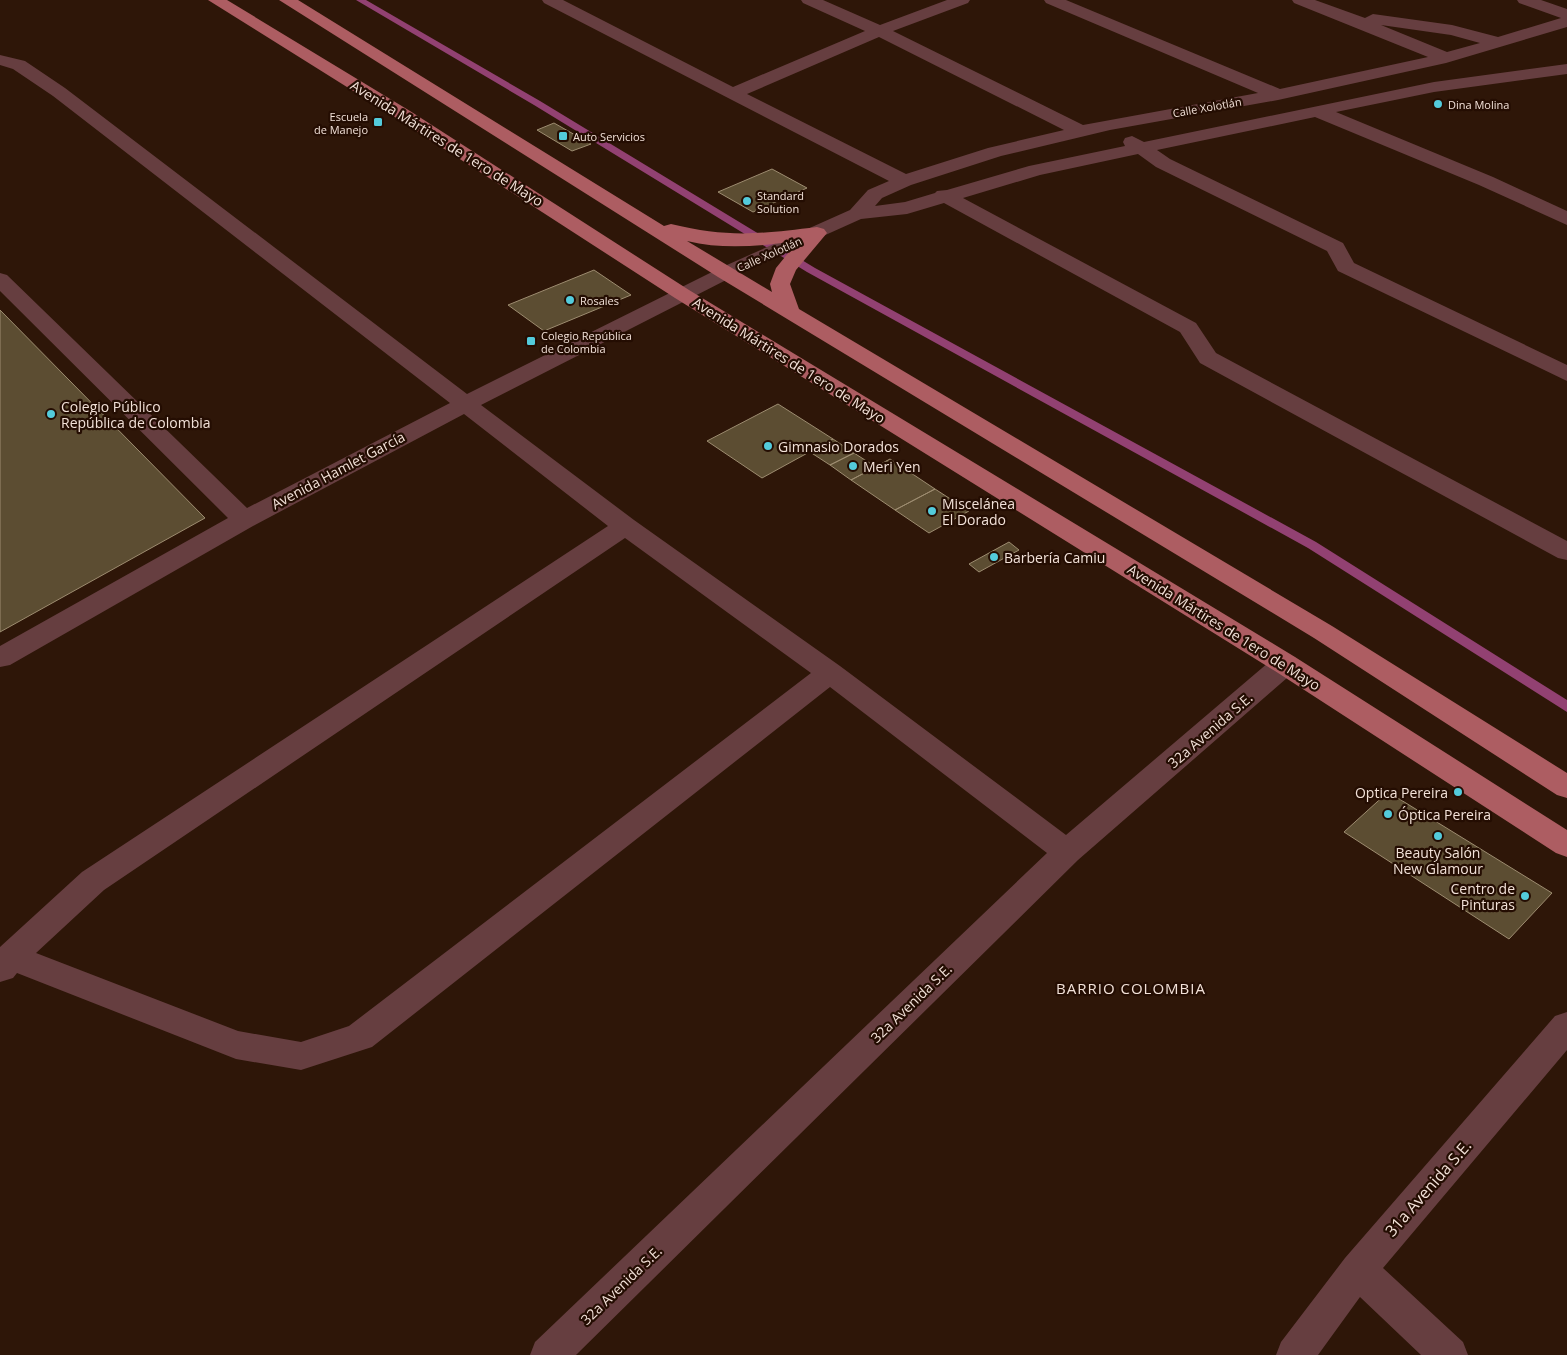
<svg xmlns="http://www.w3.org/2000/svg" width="1567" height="1355" font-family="'Open Sans',sans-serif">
  <rect width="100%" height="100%" fill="#2e1608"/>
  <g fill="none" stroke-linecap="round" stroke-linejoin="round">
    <path fill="#924172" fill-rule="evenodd" d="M356,0H366L540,101L815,268L1316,542L1567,700V712L1308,548L807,272L534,105Z"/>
  </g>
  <path fill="#5c4d32" stroke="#9d8c70" d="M554,123L591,144L572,151L537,130Z
    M772,169L807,188L753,212L718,192Z
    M594,270L631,295L544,331L508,305Z
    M0,310L205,518L0,632Z
    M778,404L833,439L762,478L707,441Z
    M833,439L854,453L830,465L810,452Z
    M854,453L876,467L851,480L830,465Z
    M890,459L935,489L895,510L851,480Z
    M935,489L969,511L929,533L895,510Z
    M1009,542L1019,550L979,572L969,564Z
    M1388,792L1552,893L1509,939L1344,832Z"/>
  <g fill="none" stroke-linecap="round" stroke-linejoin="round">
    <path fill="#663e40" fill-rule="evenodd" d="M542,0H563L733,87L865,31L803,3L801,0H823L880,25L947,0H970L968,3L893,31L1083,125L1258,93L1046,3L1044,0H1066L1280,89L1428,57L1294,3L1292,0H1315L1365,18L1373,14L1452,25L1498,37L1561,18L1519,3L1517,0H1541L1567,9V27L1446,63L1278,100L1110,130L1001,156L911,185L882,198L875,206L905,202L935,193L937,191L947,190L1029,166L1125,146L1123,142L1125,138L1132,136L1144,142L1434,82L1567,64V74L1434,92L1336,112L1493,177L1567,211V225L1479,185L1315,117L1157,150L1170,159L1343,243L1354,263L1567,365V381L1338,271L1327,251L1156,167L1138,154L1040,175L963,198L1196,323L1216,353L1567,541V560L1558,558L1200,363L1180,332L944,203L907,214L861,219L732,277L481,405L634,520L840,666L1066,835L1275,657L1285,655L1295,657L1299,664L1295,671L1078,860L576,1355H530L535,1342L1047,853L830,687L372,1047L301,1070L236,1059L17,973L13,978L0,982V947L82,872L608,526L464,414L253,526L10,665L0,667V646L228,518L0,291V273L7,275L247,508L450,403L53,96L13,69L0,65V55L25,61L65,88L467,394L718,269L850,210L868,190L889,181L544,3ZM1381,25L1451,35L1480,43L1447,52ZM879,37L1064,130L988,148L906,174L747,94ZM625,538L811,673L349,1026L301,1042L238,1031L36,953L104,890Z
      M1567,1012V1050L1383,1268L1463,1342L1468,1355H1421L1360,1297L1318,1355H1276L1281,1342L1345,1258L1555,1016Z"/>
    <path fill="#ad5d62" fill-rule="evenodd" d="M208,0H227L410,111L689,290L1295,657L1567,830V857L1556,853L1275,671L675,298L398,119Z
      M279,0H298L664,226L671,224C728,238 760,234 817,227L824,229L827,233L796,270L790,284L799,309L1332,626L1567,773V798L1557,795L1314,638L718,277ZM687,241C724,250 761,246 798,241L776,268L770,284L772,292Z"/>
  </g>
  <g fill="#53cbdb" stroke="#240d02" stroke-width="2">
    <circle cx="1438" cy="104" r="5"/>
    <rect x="373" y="117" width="10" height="10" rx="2.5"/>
    <rect x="558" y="131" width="10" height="10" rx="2.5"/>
    <circle cx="747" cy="201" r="5"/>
    <circle cx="570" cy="300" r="5"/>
    <rect x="526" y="336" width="10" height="10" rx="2.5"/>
    <circle cx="51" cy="414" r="5"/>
    <circle cx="768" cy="446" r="5"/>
    <circle cx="853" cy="466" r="5"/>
    <circle cx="932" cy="511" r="5"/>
    <circle cx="994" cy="557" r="5"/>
    <circle cx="1458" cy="792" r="5"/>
    <circle cx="1388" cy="814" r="5"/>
    <circle cx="1438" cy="836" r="5"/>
    <circle cx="1525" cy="896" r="5"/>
  </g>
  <g text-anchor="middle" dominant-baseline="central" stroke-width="4.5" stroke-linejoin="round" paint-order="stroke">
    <g font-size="11" fill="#f2e1d8" stroke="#240d02" text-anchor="start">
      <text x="1448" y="104">Dina Molina</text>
      <text x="368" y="116" text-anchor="end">Escuela<tspan x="368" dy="13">de Manejo</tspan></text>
      <text x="573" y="136">Auto Servicios</text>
      <text x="757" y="195">Standard<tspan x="757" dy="13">Solution</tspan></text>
      <text x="580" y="300">Rosales</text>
      <text x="541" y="335">Colegio República<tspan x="541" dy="13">de Colombia</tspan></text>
    </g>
    <g font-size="11" fill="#f2e1d8" stroke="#240d02">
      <text transform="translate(1207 107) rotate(-10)">Calle Xolotlán</text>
      <text transform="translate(769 254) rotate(-24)">Calle Xolotlán</text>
    </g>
    <g font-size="14" fill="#f2e1d8" stroke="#240d02">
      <text transform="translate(447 143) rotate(32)">Avenida Mártires de 1ero de Mayo</text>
      <text transform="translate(789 360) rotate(32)">Avenida Mártires de 1ero de Mayo</text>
      <text transform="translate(338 470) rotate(-28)">Avenida Hamlet García</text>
      <text transform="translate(1224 627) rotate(32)">Avenida Mártires de 1ero de Mayo</text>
      <text transform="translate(1210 730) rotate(-41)">32a Avenida S.E.</text>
      <text transform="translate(911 1003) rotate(-44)">32a Avenida S.E.</text>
      <text transform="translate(621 1285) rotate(-44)">32a Avenida S.E.</text>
    </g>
    <g font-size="14" fill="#f2e1d8" stroke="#240d02" text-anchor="start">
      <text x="61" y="406">Colegio Público<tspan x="61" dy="16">República de Colombia</tspan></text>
      <text x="778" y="446">Gimnasio Dorados</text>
      <text x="863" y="466">Meri Yen</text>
      <text x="942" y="503">Miscelánea<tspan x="942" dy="16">El Dorado</tspan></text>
      <text x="1004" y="557">Barbería Camiu</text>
      <text x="1448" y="792" text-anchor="end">Optica Pereira</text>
      <text x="1398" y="814">Óptica Pereira</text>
      <text x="1438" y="852" text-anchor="middle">Beauty Salón<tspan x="1438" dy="16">New Glamour</tspan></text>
      <text x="1515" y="888" text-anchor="end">Centro de<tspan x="1515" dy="16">Pinturas</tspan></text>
    </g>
    <g font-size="15" letter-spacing="1" fill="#f2e1d8" stroke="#240d02">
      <text x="1131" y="988">BARRIO COLOMBIA</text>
    </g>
    <g font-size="16" fill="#f2e1d8" stroke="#240d02">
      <text transform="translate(1428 1188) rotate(-49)">31a Avenida S.E.</text>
    </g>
  </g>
</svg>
